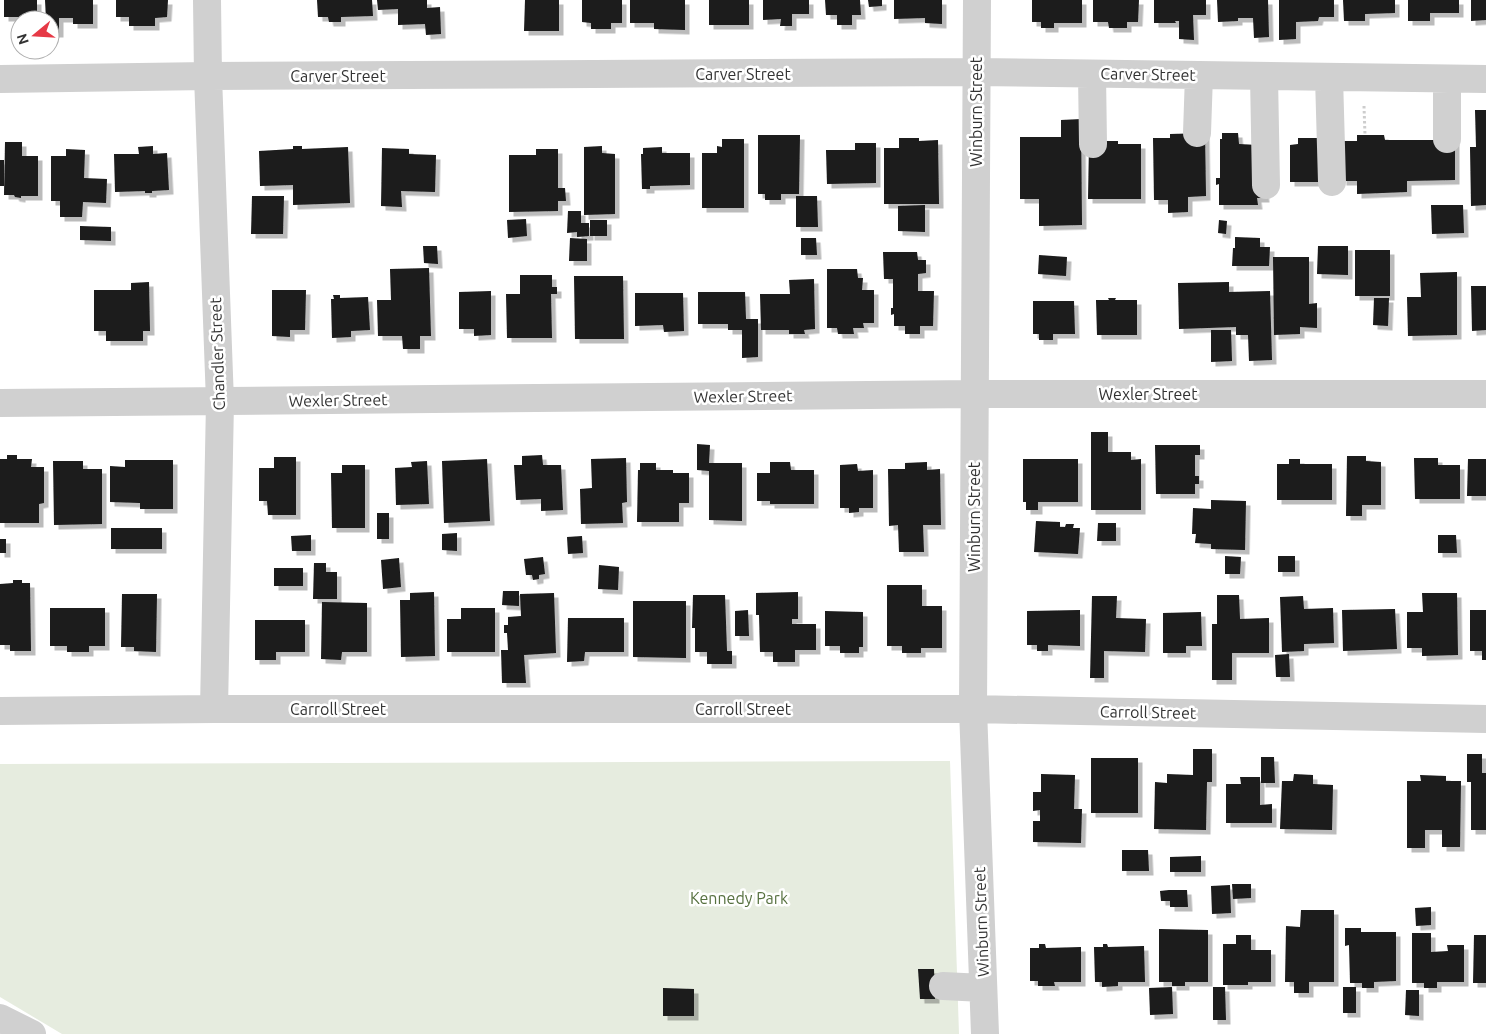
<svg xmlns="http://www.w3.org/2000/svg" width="1486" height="1034" font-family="Ubuntu,sans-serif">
  <defs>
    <filter id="shadow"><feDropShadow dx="4.5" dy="4.5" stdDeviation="0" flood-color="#0004"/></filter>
  </defs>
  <rect width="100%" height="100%" fill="#fff"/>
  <path fill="#e6ecdf" d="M950,761L959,1034H62L0,997V764Z"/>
  <path fill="#1a1a1a" filter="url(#shadow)" d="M4,0H37V20H19V17H4Z
    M45,0H93V24H73V18H59V33H50V20H46Z
    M116,0H168L167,17L155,18V26H129V17H116Z
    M317,0H372L373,16L341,17V22H329L328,17H318Z
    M377,0H427V8L440,7L441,34L426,35L425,24L398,25V9L378,10Z
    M525,0H559V31H524Z
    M582,0H622V23H611V29H591V23L582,22Z
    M630,0H685V30L654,29V23H630Z
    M709,0H749V25H709Z
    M763,0H809V14H792V26H780L781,19L763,20Z
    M825,0H860L861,15H852V25H837V15H826Z
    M868,0H882V6L869,7Z
    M894,0H942V24L925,23V18L894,19Z
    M1032,0H1082V23H1054V28H1041V22H1032Z
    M1093,0H1139L1138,22H1127V28H1109L1108,22H1093Z
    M1154,0H1206V15H1193L1194,40L1179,39V21H1175L1176,23H1154Z
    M1217,0H1268L1269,37L1254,38L1253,18H1238V21L1218,22Z
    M1279,0H1334V17H1319L1318,21L1296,22V39L1279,40Z
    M1343,0H1395V13L1365,14V21H1344Z
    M1408,0H1459V13H1430V21H1408Z
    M1471,0H1486V20L1471,21Z
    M1475,110H1486V205L1471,206L1470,147H1476Z
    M1081,119L1082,225L1039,226V199H1020V137H1061V120Z
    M1205,133L1206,196L1188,197V212L1168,213V200H1154L1153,138H1170V134Z
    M1222,133H1238L1239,144L1258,145L1265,198H1257L1258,205H1219V184L1216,185V178H1220V139H1222Z
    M758,135H800L799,194H781V200H765V194H758Z
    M1357,135H1384L1385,140H1455V180L1407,181V192L1357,194V181H1342V141H1357Z
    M899,138H919V141L938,140L939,204H884V148H899Z
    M1298,138H1317L1323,182H1290V145L1298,144Z
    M722,139H744V208H702V153H717V146L722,147Z
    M1104,141H1118V144H1141V199H1088L1089,143Z
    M5,142H22V156H38V196H21V198L15,197L14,195H4Z
    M855,143H876V183L827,184L826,150H855Z
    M153,146V154L167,153L169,190L152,191V193H145V191L115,192L114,154H139L138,147Z
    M293,146H302V149L348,147L350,203L293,205V185L260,186L259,151L293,149Z
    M602,146V153L615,154V214L584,215V147Z
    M662,147V153H690V185L650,186V189H642L641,154H643V148Z
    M382,148L409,149V154L436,155L435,192L401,191L402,207L381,206Z
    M66,149L85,150L84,178L107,179L106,203L83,202L82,217H60V201H51V156H66Z
    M536,149H558V188H565L566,201H558V211L509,212V155H536Z
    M0,160H4V186H0Z
    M252,196H284L283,234H251Z
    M796,196H817L818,227H796Z
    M925,205V232L898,231V206Z
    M1431,205H1463L1464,233L1432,234Z
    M568,211H581V223H589V236L577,237V232L567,233Z
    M526,219L527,236L508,238L507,220Z
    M590,220H607V236H590Z
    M1219,220L1227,221L1226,234L1218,233Z
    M80,226L111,227V241L80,240Z
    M1235,237L1260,238V247H1270L1269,266H1232L1233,248H1235Z
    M570,238L587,239V261H569Z
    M801,238H816L817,255H801Z
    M423,246H437L438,264L424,263Z
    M1318,246H1348V275L1317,274Z
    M1355,250H1390V296H1355Z
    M883,252H917L918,260H926V273L918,274V291H934L933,326H920V334H905V326H894V314L891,315V308H893V279H884Z
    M1039,255L1067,257L1066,276L1038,274Z
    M1273,257H1309V304L1317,303V328L1300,327V334L1274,335Z
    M429,268L431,336H420V349H403L402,336H378L377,300H391L390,269Z
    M827,269H857L858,278H863L862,290H874V323H863L864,328H853L854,334H838L837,328H827Z
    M1457,272V335L1408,336L1407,297H1421L1420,273Z
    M520,275H552V287H557V294H551L552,338H507L506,294H520Z
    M574,276H623L624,339H575Z
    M814,279L815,329L804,330L805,334H789V330H761L760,294H790L789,280Z
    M149,282L150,331H143V341H106V331H94V290H131V283Z
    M1229,282V292L1270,291L1272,360L1249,361L1248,335H1236V327L1179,329L1178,283Z
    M1471,286H1486V330L1472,331Z
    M272,290H306L305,330H290V337L272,336Z
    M491,291V335L474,336V329H459V292Z
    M698,292H745L746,319H758V357L742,358V330H728V324H698Z
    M635,293H683L684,331L664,332L663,325L635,326Z
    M333,295H340V298L368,297L370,330L351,331V337L332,338L331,299H334Z
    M1108,298H1116L1115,300H1137V335H1097L1096,300H1109Z
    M1374,298H1389L1388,326L1373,325Z
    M1033,301H1074L1075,334H1053V340H1039V334H1033Z
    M1211,330H1231L1232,361L1211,362Z
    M1091,432H1108V452H1131V460L1141,459V510H1091Z
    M697,444L710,445L709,463H742V521L709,520V471L697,470Z
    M1155,445H1200V455H1195V476H1199V484H1195V494H1156Z
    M7,455H17V459H32L31,467H44V503L39,504V523H0V459H7Z
    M542,455L543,465H561L563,510L541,511V499L516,500L514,465H522V456Z
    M1347,456H1366V461L1381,462V505H1362V516H1346Z
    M274,457H296V515H268L267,501H259V468H274Z
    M626,458L627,502L622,503L623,523L581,524L580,489L592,488L591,459Z
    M1414,458H1438V465H1460V499H1415Z
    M487,459L490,521L444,523L442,461Z
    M1023,459H1078V502H1038V510H1026V502H1023Z
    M1289,459H1300V464H1332V500H1277V464H1289Z
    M1468,459H1486V496H1467Z
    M125,460H173V509H140V503L110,502V466L125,467Z
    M53,461H83V469H102V524L54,525Z
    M427,461L429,504L396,505L395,468L412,467L411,462Z
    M770,462H790L791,470H814V504H770V501H757V473H770Z
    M927,462V470L940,469L941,525H923L924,552H899L898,525L889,526L888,469H905V463Z
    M640,463H656V470H673V473H689V503H679V522H637L638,470H640Z
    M857,464L858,471L873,470V508H859V512L849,513V508H840V465Z
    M342,465H365V528H332L331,473H342Z
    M1211,500L1246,501L1245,550L1211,549V544L1195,543L1196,534H1192L1193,508L1211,509Z
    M377,513H389V539H377Z
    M1036,521L1060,522V527H1065L1066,524H1074L1073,528H1080L1078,554L1034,552Z
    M1098,523H1116V541H1097Z
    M111,528H162V549H111Z
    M457,533V551L442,550V534Z
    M311,535V551H292L291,536Z
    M1438,535H1456L1457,553H1438Z
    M582,536L583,553L568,554L567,537Z
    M0,539H6V553H0Z
    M1225,556L1241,557L1240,574H1225Z
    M1278,556H1295V572H1278Z
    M543,557L545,574L539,575V579L533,580L532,575H526L524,559Z
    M399,558L401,587L383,589L381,560Z
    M314,563H326V572H337V599H313Z
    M599,565L619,567L618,590L598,589Z
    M274,568H303V586H274Z
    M13,580H22V583H30L31,651H10V645H0V584L13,583Z
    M887,585H922V606H942V648H921V653H902V646H887Z
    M503,591H519V606L502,605Z
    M434,592L435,656L401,657L400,600H410V593Z
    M798,592V619H792V624H816V650H795V662H773V652H760L759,615H756V593Z
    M554,593L556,653L524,655L526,683H502L501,650H508L507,633H504V625H508V617L521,616L520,594Z
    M1422,593H1457L1458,655L1422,656V648H1407V612H1423Z
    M122,594H157L156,652L134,651V647H121Z
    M693,595H725L727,651H732V664H707V652H695V628H692Z
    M1217,595H1239L1240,619L1269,618V653H1232V680H1212V624H1217Z
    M1092,596H1117L1116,618L1146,619L1145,652L1104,651V678H1090Z
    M1303,596L1304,609L1333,608L1334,643L1304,644V651L1282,652L1280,597Z
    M633,601H686V658L633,657Z
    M322,602L367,603V652H342L341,660L321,659Z
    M50,608H105V646H89V652H67V646H50Z
    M461,608H495V652H447V619H461Z
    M1395,609L1397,649L1343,651L1342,610Z
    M748,610L749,636H735V611Z
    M1080,610V646L1048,645V651H1037V645H1027V611Z
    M1470,610H1486V660H1482V651H1470Z
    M825,611L863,612V647H859V653H840V646H825Z
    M1201,612L1202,646H1186V653H1163V613Z
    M568,618H624V652H585L584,661L567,662Z
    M255,620H305V652H276V660H255Z
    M1289,654L1290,677H1276L1275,655Z
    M1193,749H1212V782H1207L1206,830L1154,829L1155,782L1167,783V774L1193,775Z
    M1467,754H1482V773H1486V830H1471V782H1467Z
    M1261,757H1274L1275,783H1261Z
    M1091,758H1138V813H1091Z
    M1041,774L1075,775L1074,809H1082L1081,843L1033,842V821H1040V810L1033,811V792H1041Z
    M1294,774L1313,775V784L1333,785L1332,830L1280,829L1282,781H1293Z
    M1420,775L1446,776V781H1461L1460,847H1442V830H1425V848H1407V781H1421Z
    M1240,777H1260V805L1272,804V823H1226V784H1241Z
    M1122,850H1148L1149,871H1122Z
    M1201,856V872H1170V857Z
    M1232,884H1251V898L1233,899Z
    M1230,885L1231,913L1212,914L1211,886Z
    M1169,890H1187L1188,907H1170V901H1161L1160,891Z
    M1431,907V925L1416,926L1415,908Z
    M1301,910H1334V982H1309V993H1294V982H1285L1286,926L1300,927Z
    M1345,928H1361V932H1396V981L1374,982V988H1362V983H1350L1349,945L1345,946Z
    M1159,929L1208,930V982H1185V986H1172V982H1159Z
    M1412,933H1431V952L1448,951L1447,945H1464V982H1437V988H1424V983H1412Z
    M1236,935H1251V950H1271V982H1248V985H1223V944H1236Z
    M1474,935H1486V983H1473Z
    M1039,944H1045L1046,948L1081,947V982H1054L1055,986H1038V981H1030V948H1039Z
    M1103,944H1107L1108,947L1144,946L1145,982H1118V986L1102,987V982H1095L1094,947H1103Z
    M918,969H934L935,999H920Z
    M1172,987L1173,1014L1150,1015L1149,988Z
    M1213,987H1225L1226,1020H1213Z
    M1343,987H1356V1013H1343Z
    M663,988L694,989V1016H663Z
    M1406,990H1419V1016L1405,1015Z"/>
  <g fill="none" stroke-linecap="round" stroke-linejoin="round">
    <path stroke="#cdcdcd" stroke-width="3" stroke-dasharray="2.5 2.5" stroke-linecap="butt" d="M1364,106L1365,135"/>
    <path stroke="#d0d0d0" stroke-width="28" d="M207,0L208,76L220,402L214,709
      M977,0L973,709L985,1034
      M1092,74L1093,144
      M1264,76L1266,185
      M1329,77L1332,182
      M0,79L208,76L976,72L1486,79
      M1197,133L1199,75
      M1447,139V79
      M0,403L975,394H1486
      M0,711L214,709H973L1486,719
      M943,986L983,988
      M0,1018L32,1034"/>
  </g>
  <g text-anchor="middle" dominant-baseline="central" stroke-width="5" stroke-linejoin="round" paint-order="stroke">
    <g font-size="16" fill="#333" stroke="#fff">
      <text x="743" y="74">Carver Street</text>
      <text transform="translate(1148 74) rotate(1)">Carver Street</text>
      <text x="338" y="76">Carver Street</text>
      <text transform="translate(976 112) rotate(-90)">Winburn Street</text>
      <text transform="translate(217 354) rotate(-92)">Chandler Street</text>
      <text x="1148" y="394">Wexler Street</text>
      <text transform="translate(743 396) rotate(-1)">Wexler Street</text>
      <text transform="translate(338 400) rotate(-1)">Wexler Street</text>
      <text transform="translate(974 517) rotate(-90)">Winburn Street</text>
      <text x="338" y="709">Carroll Street</text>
      <text x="743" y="709">Carroll Street</text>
      <text transform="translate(1148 712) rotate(1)">Carroll Street</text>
      <text transform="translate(981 922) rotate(-92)">Winburn Street</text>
    </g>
    <g font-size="16" fill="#56703f" stroke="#fff">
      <text x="739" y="898">Kennedy Park</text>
    </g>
  </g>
  <g transform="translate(35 35) rotate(252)"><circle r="24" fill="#ffffff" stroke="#adadad"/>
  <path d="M0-4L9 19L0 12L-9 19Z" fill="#e63946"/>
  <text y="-8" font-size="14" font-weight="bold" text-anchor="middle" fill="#333333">N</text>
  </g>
</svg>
